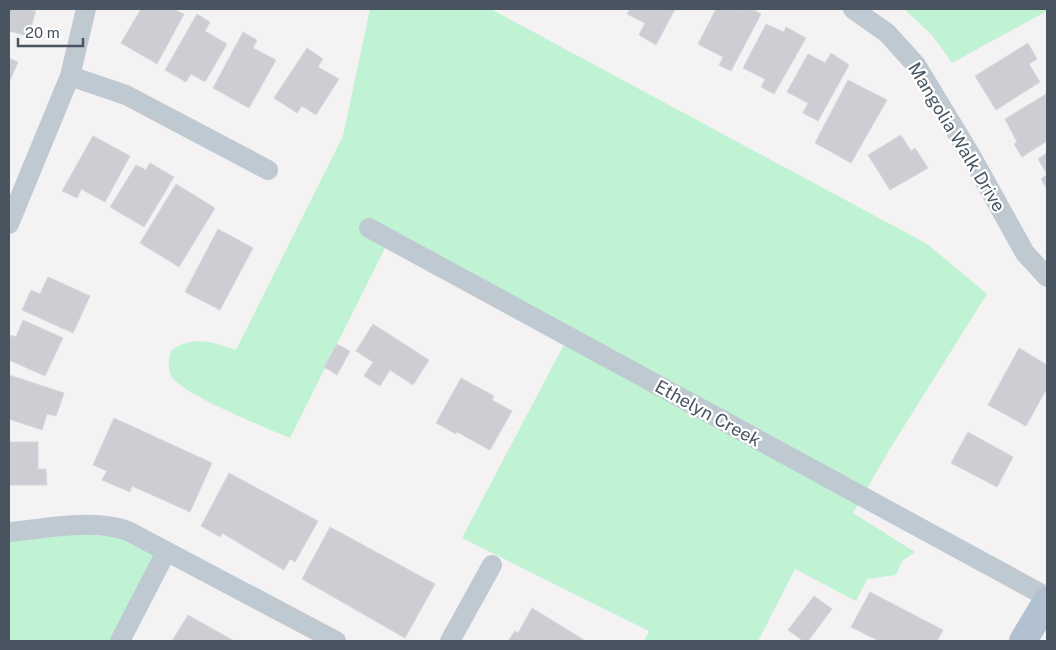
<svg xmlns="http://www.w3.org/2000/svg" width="1056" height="650" font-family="'Public Sans',sans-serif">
  <rect width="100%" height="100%" fill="#f4f2f2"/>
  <path fill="#c0f2d4" d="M370,9H491L927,244L987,294L891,447L853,513L915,552L902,561L896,575L867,579L856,601L795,569L758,641H644L649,631L462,538L568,337L389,240L290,438C267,428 183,395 172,377C167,369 169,360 171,351C192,335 213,342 236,350L343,136Z
    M904,9H1047V11L952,63L932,35Z
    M86,525L166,552L120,641H9V532Z"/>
  <path fill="#ccced4" stroke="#d6d8dd" d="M9,9H29L36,11L28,36L9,31Z
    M141,9H173L184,14L157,64L121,43Z
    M630,9H675L656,45L639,35L645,23L627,14Z
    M716,9H740L744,11L745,9H752L761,14L731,71L719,65L723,57L698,44Z
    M197,14L210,22L205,31L227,44L205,82L191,74L186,82L165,70Z
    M766,24L784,32L786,27L806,38L774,94L761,87L765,79L743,68Z
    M243,32L257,40L253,48L276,60L249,108L213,88Z
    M1028,43L1037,59L1029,64L1040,82L996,110L975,76Z
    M307,48L323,59L318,67L339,79L316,115L302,106L297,113L274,98Z
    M831,53L849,65L818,121L803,113L808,103L787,92L808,54L825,63Z
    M9,58L18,62L9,83Z
    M848,80L887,100L851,163L815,143Z
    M1046,94L1047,141L1022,157L1014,144L1017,142L1005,119Z
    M901,135L911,151L915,148L928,168L890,190L868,155Z
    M93,136L130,156L105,202L81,189L77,198L62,191Z
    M1047,153V189L1041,179L1047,174L1038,159Z
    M150,163L174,177L144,227L110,207L136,165L146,170Z
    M176,184L215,208L179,267L140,243Z
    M218,229L253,248L220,310L185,292Z
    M48,277L90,296L73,333L22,310L31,290L40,294Z
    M23,320L63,338L45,376L9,360V341L11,335L16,337Z
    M373,324L429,360L413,385L390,370L380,386L364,376L373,362L356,351Z
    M337,344L350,351L337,375L324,367Z
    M1019,348L1047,365V388L1026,426L988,405Z
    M9,375L64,393L56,416L47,414L42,430L9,419Z
    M461,378L494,396L492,400L512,411L490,450L457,432L456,434L436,423Z
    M114,418L212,463L190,512L132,486L130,492L102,480L107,471L93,465Z
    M968,432L1013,457L997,487L951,463Z
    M9,442H38V469H46L47,485H9Z
    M229,473L318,521L295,562L290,559L284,570L222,533L220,537L201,526Z
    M330,527L435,584L405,638L302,579Z
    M870,592L943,630L937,641H879L851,627Z
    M814,596L832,609L808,641H803L788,630Z
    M532,608L584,640L583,641H508L515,631L518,633Z
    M188,615L234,641H172Z"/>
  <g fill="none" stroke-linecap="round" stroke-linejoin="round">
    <path stroke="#bfc9d2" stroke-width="20" d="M853,9L887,33L916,65L970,154L1025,253L1047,277
      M70,76L126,95L268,170
      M9,224L70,76L86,9
      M369,228L1047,597
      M9,532C45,529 93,518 128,531L336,641
      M120,641L166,552
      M450,641L492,565"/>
    <path stroke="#b1c1d1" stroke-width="28" d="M1023,641L1047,601"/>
  </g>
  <g text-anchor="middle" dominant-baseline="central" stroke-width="4.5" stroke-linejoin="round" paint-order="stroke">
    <g font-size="18" fill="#485561" stroke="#fff">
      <text transform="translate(957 137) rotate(59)">Mangolia Walk Drive</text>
      <text transform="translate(708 413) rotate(29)">Ethelyn Creek</text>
    </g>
  </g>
  <rect width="1056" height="650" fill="none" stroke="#485561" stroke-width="20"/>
  <path d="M18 38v8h65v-8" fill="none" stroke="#485561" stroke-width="2.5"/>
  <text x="25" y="38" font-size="15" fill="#485561" stroke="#ffffff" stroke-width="4" paint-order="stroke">20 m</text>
</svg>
